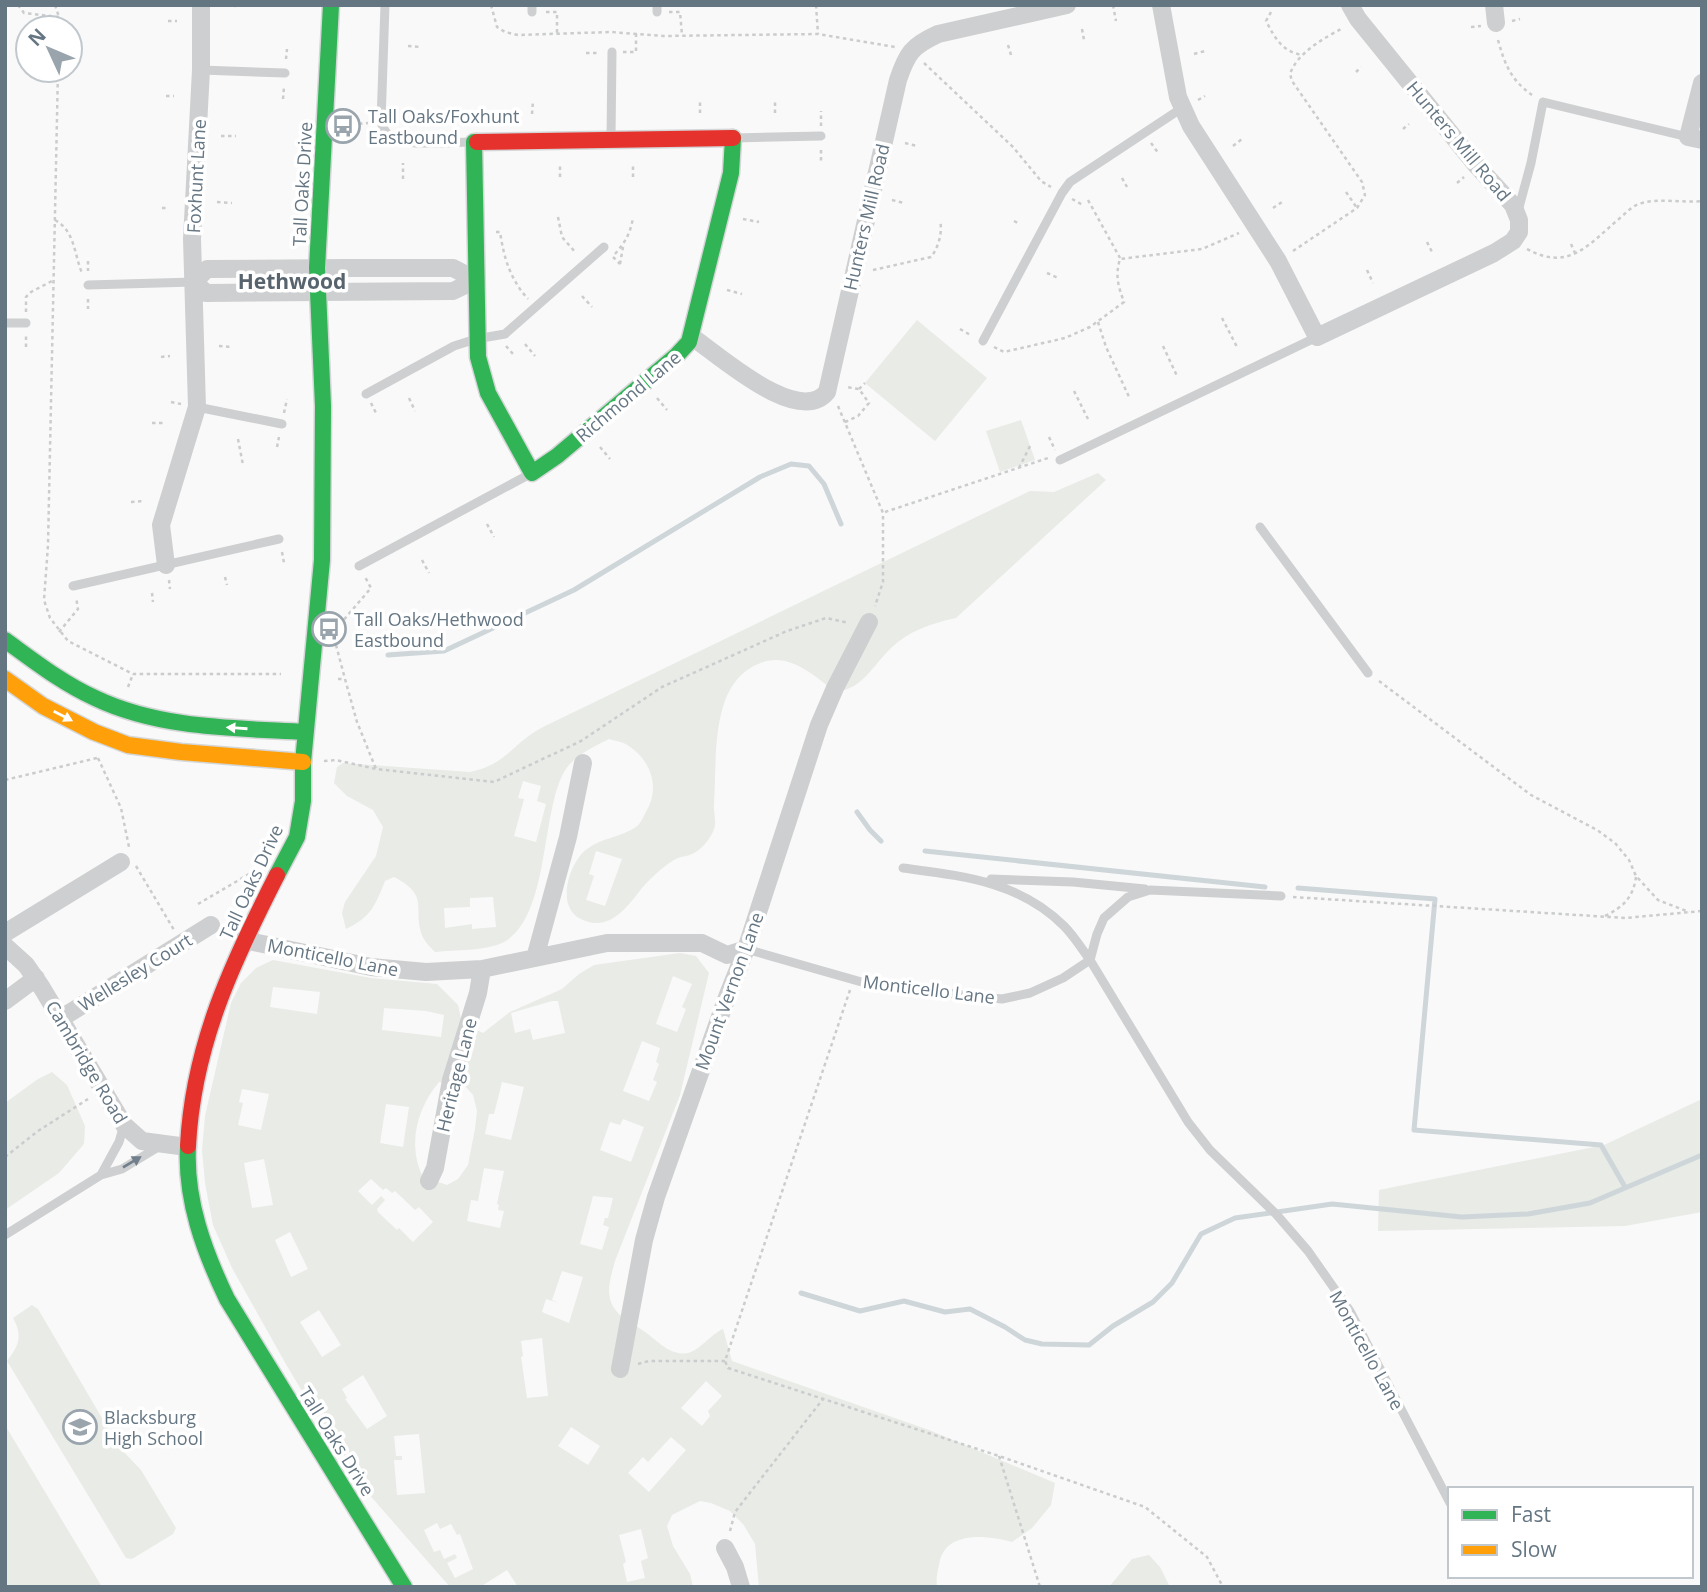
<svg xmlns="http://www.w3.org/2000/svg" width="1707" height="1592" font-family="'Open Sans',sans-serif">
  <rect width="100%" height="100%" fill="#f9f9f9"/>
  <path fill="#e8ebe6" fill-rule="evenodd" d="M917,320L987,378L935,441L865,383Z
    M1021,420L1035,460L1000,472L986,431Z
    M1098,473L1106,480L956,618C932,623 909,631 891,648C872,666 864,688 836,692C809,672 785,648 752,667C710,690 717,762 714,803C713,811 717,822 714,829C711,838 702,849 694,853C687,857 680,856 674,860C661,868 652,877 642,888C628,906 610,932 583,920C554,909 569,862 587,849C601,838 622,837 636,827C641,824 644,815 647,810C660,787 651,761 629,746C624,742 615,741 609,739C593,747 571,757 563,774C541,816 549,917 504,942C487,951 454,950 435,952C431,948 426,943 424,939C410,911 433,897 394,877L385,881C375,906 371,917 346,929L342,913L345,902L376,856L383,827L373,810L347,796L334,783L337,767L343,763L470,772C508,764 512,743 543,727L1030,491L1054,492ZM523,781L541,786L537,801L546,804L536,842L514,836L524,799L518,798ZM596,851L622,859L605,906L586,900L594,876L589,874ZM493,897L496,927L472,929V924L445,928L444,908L470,907V898Z
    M680,953L696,956L709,973L680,1095L615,1261C612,1273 607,1286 610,1299C615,1317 632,1322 645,1332C658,1341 669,1356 688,1353C699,1351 711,1334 723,1329L732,1361L929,1430L1055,1483L1051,1505L1032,1528L1012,1542C987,1535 944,1530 939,1565C937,1573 936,1579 937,1587H759L755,1544L743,1524L730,1511L711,1503L700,1501L672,1515L667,1526L673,1546L690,1574L693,1587H518L507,1570L480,1587H450L353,1476L287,1366L232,1268L213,1225L205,1183L202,1150L205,1116L231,1003L241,983L256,968L273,960L371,978L437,984L458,1005L462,1023L483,1033L510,1012L562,989L579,974L594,965ZM673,976L692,984L682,1007L686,1009L677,1032L656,1024ZM273,987L320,992L317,1014L270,1007ZM552,1001H558L565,1033L533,1040L530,1029L515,1033L511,1013ZM384,1008L426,1011L444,1015L441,1037L382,1030ZM642,1041L660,1048L656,1062L659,1064L653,1080L657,1082L649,1101L623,1091ZM439,1082L465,1086L473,1095L477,1111L475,1129L468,1165L458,1179L447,1185L423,1177C407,1145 417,1108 439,1082ZM502,1082L524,1087L511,1140L485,1134L489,1114H494ZM242,1089L269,1094L261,1130L238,1125L243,1103L239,1102ZM386,1104L409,1107L403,1147L380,1143ZM623,1119L644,1127L631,1162L600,1150L610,1122L620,1125ZM264,1159L273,1205L252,1208L244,1163ZM484,1168L504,1171L497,1204L499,1205L498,1210L504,1211L500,1228L467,1221L471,1200L478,1201ZM371,1179L383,1190L386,1188L392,1193L395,1191L415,1210L419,1207L433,1222L413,1242L399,1228L397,1230L378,1212L377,1209L385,1200L381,1196L372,1205L358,1191ZM593,1196L613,1198L608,1218H605L603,1225L609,1227L602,1250L580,1244ZM290,1232L308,1269L291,1277L275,1240ZM562,1271L583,1277L569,1323L542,1312L546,1299L559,1303L552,1300ZM319,1310L341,1345L322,1357L300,1322ZM542,1338L548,1396L527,1398L521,1357L523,1356L521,1341ZM363,1375L387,1416L367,1429L345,1399L347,1398L342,1389ZM706,1381L722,1396L708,1411L710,1416L702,1426L681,1408ZM571,1427L600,1446L588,1465L558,1446ZM419,1434L425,1493L397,1495L394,1460H402V1456H396L394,1436ZM671,1437L686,1450L649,1492L628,1473L643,1457L648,1462ZM437,1523L440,1529L451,1524L457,1535L460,1534L473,1569L455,1578L447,1563L457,1558L455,1554L444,1559L440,1550L434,1552L424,1530ZM641,1529L648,1558L641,1561L645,1578L627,1582L623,1564L626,1562L619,1535Z
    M52,1072L67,1085L85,1126L84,1144L59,1173L5,1210V1103L38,1079Z
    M1702,1099V1212L1625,1226L1378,1231L1379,1190L1604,1145Z
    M32,1305L38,1309L119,1447L141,1470L176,1528L173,1534L132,1559L126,1558L7,1361C19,1345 23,1336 13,1318Z
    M5,1425L102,1587H5Z
    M1149,1555L1160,1567L1170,1587H1109L1132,1559Z"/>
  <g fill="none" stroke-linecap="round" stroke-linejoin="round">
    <path stroke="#ced6d9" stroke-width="5" d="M388,655L444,651L574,590L760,477L791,464L809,466L824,484L841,524
      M857,812L870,830L881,841
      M925,851L1265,887
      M1298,888L1435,899L1414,1130L1601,1145L1625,1187
      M801,1293L860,1311L904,1301L945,1312L970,1309L1005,1327L1025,1340L1042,1344L1089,1345L1113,1326L1153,1302L1172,1283L1201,1234L1235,1218L1332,1204L1462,1217L1528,1214L1590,1203L1702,1155"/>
    <g stroke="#d5d6d7" stroke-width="19">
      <path id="fast" d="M477,142H474L478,357L488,393L532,473L557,456L677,355L689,342L731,173L733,138
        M5,640C34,661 62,683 95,698C160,729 235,728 305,732
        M277,875L297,837L303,801V762L322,560L323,406L317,268L331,5
        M188,1146C185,1200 204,1251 227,1299L404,1587"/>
    </g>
    <g stroke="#d5d6d7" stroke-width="19">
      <path id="slow" d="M5,679L43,706L94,732L128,745L181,752L303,762"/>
    </g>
    <g stroke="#d5d6d7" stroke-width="19">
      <path id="jam" d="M477,142L733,138
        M188,1146C193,1046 232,963 277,875"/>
    </g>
    <path stroke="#cbcccd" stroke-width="2.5" stroke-dasharray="3.5 3.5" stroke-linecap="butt" d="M18,5L24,13L59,17
      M55,5L59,17V28
      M226,5L237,6
      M491,5L497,27L505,32L518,35L611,32L663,36L818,34L895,47
      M816,5L818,34
      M1113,5L1116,21
      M546,12H557V33
      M669,12H680L682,35
      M1271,12L1266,21C1275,38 1282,52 1303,55
      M168,21H177
      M1512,21L1520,19
      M1471,27L1481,26
      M1082,29L1084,40
      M1498,40C1505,65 1511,80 1532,95
      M1008,45L1011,55
      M408,46L420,47
      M623,52H636V33
      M586,53H599
      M1194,54L1205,51
      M286,59L287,49
      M924,63L1013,147L1041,181L1051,187
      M58,70L48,545L44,600L50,618L68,641L133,674H281
      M1356,72L1361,67
      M166,96H174
      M283,99L284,87
      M1198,100L1205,96
      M700,113V99
      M775,113V99
      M532,114L533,101
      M393,116L404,115
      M345,125L368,123
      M821,126V111
      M1403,129L1409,124
      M221,136H236
      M905,143L917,146
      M1151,143L1159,154
      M1233,146L1242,139
      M821,150V162
      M560,177V165
      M633,177V164
      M1122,178L1127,187
      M403,179V163
      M1457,183L1464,177
      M1346,192L1357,208
      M1072,199L1083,205
      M892,200L904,203
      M1088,200L1120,258
      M217,202L232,203
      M162,208H167
      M1273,208L1282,202
      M558,217L562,237L576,253
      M743,219L759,222
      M55,220C75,231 74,254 82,273
      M1014,221L1018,223
      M496,232H500C504,258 510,279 528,299
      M1427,242L1433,254
      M1571,244L1575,253
      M1527,249C1569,272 1588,245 1620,218C1627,212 1633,205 1642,203C1660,198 1683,203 1702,201
      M1293,251L1357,208L1365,195L1362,182L1292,81L1290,74C1297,53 1324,38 1343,28
      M615,254C625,243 631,232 633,217
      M613,257L620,264
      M88,261V271
      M620,264L623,247
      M873,270L931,257C938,249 943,231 940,221
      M1367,270L1373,283
      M1047,273L1058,278
      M727,290L742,294
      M582,296L592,307
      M88,299V309
      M26,312V297L31,292L52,281
      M1222,318L1237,347
      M1098,322L1106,347L1130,399
      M960,329L972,336
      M525,344L535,356
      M219,346L231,347
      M506,346L513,354
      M1163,346L1177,376
      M26,347V336
      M994,347L1004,352L1065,338L1090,327L1124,302C1118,286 1115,275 1120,259L1202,249L1239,233
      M161,357L170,356
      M859,389L865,383
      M1074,391L1088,419
      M409,398L415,411
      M657,398L667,410
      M171,402L181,404
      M371,403L377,415
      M838,406L883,513V582L875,606
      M284,413L287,399
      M845,422L858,416L869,403L859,389L846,387
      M152,423H165
      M1049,437L1055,450
      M238,439L243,465
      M277,447L279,437
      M600,447L610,459
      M1019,468L1030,446
      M131,502L143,501
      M885,512L1048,458
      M487,524L494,537
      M282,552L284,563
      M422,560L429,573
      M225,577L227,585
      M169,580L170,589
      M152,593L153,602
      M335,630L371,588L365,577
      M59,632L78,609L76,597
      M336,645L345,679
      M338,679H345L357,722L376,769
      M1379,681L1531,795L1597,830L1615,843L1629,860L1636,876L1658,900L1689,912
      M128,687L133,674
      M98,758L121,808L129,847
      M324,761L336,760L376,769L494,782L581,741L662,687L787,631L826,618L849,623
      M5,780L97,758
      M136,866L174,930
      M1293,897L1625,918L1702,911
      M198,904L256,870L258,871
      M1605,916C1623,907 1633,898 1636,877
      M850,990L725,1361L728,1368L999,1456L1145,1507L1207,1557L1223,1587
      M5,1157L38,1131L88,1099
      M638,1364L649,1361H725
      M999,1456L1040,1587
      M730,1531L735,1512L823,1399"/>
    <path stroke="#cecfd0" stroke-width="9" d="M385,5L381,122C383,129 387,135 394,139C407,146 456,142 473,142
      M532,12V5
      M657,12V5
      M201,70L285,73
      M611,138L612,52
      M735,138L821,136
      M1518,211L1531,163L1543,102L1688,137
      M88,285L194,282
      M5,323H26
      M983,341L1062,193L1070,182L1182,108
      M366,394L454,346L476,339L505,334L604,247
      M197,407L282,424
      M1060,460L1317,337
      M1260,527L1368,673
      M359,566L530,474
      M73,586L279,539
      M903,868C962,876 1019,881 1064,926C1074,936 1082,949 1090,960L1188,1122L1210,1150L1276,1214L1308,1251L1350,1311L1450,1503
      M991,879L1073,882L1145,889
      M746,949L872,985L1002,999L1030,993L1063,978L1090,960
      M1090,960L1097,934L1104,918L1128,897L1150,890L1281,896
      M101,1175L119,1142L124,1125
      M5,1235L101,1175L122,1169L160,1146"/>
    <path stroke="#cecfd0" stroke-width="18" d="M1161,5L1178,97L1191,126L1278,261L1317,337L1494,253L1513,241L1519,232V220L1513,205L1477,166L1358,19L1350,5
      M1494,5L1496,23
      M1702,83L1688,137L1702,140
      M346,268H453L476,280L453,291L206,293L194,282L207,269Z
      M692,337C719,355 798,427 827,392L898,80C907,53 912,46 938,34L1067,5
      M166,565L161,525L197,407L192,239L201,70V5
      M5,933L121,862
      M244,940L371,967L426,972L482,969L607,943H702L727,955L746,949
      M5,946L26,965L42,988L124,1125L142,1141L187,1147
      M535,958L568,837L583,763
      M5,1001L36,978
      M60,1019L211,925
      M429,1181L435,1168L451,1080L478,993L482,969
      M620,1369L644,1240L656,1197L727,997L746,949L819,725L835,688L869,622
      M725,1548L735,1567L741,1587"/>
    <use href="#fast" stroke="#30b455" stroke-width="16"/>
    <use href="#slow" stroke="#ff9f0a" stroke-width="16"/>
    <use href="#jam" stroke="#e5322d" stroke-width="16"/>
  </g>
  <defs><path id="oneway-solid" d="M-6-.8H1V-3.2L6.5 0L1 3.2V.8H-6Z" transform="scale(1.75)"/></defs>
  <g fill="#fff">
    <use href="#oneway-solid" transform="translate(63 716) rotate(27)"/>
    <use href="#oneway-solid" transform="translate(237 728) rotate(-176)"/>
  </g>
  <use fill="#707f8b" href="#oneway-solid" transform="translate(132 1162) rotate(-31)"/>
  <defs>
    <g id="bus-ring" transform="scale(1.75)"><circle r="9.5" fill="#fff" stroke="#99a4ac" stroke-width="1.5"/><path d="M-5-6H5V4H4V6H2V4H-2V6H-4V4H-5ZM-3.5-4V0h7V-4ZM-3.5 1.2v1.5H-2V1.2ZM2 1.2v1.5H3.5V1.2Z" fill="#99a4ac"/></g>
    <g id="school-ring" transform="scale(1.75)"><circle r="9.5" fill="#fff" stroke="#99a4ac" stroke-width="1.5"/><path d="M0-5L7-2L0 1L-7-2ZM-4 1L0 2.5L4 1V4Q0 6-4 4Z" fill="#99a4ac"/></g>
  </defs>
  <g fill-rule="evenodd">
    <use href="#bus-ring" x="343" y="126"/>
    <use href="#bus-ring" x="329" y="629"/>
    <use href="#school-ring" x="80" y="1427"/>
  </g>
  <g text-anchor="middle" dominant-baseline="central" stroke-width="7" stroke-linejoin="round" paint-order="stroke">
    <g font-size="18" fill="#657683" stroke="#fff" text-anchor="start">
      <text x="368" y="116">Tall Oaks/Foxhunt<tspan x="368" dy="21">Eastbound</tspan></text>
      <text x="354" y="619">Tall Oaks/Hethwood<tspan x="354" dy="21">Eastbound</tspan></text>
      <text x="104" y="1417">Blacksburg<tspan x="104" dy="21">High School</tspan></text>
    </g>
    <g font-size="18" fill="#657683" stroke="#fff">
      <text transform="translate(1459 141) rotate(50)">Hunters Mill Road</text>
      <text transform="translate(196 176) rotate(-87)">Foxhunt Lane</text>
      <text transform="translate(302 184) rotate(-87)">Tall Oaks Drive</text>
      <text transform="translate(866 217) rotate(-77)">Hunters Mill Road</text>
      <text transform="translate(628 396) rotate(-40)">Richmond Lane</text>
      <text transform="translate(251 882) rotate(-65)">Tall Oaks Drive</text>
      <text transform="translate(333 957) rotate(11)">Monticello Lane</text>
      <text transform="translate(135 972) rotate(-32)">Wellesley Court</text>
      <text transform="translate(929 989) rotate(7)">Monticello Lane</text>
      <text transform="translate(729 991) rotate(-70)">Mount Vernon Lane</text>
      <text transform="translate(87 1062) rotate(59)">Cambridge Road</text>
      <text transform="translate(456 1075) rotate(-76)">Heritage Lane</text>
      <text transform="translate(1367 1350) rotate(61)">Monticello Lane</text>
      <text transform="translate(337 1441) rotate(58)">Tall Oaks Drive</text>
    </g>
    <g font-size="21" font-weight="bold" fill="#57646e" stroke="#fff">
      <text x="292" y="281">Hethwood</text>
    </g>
  </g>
  <rect width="1707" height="1592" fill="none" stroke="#657683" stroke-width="14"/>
  <rect x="1448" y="1487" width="245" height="91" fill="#ffffff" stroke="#c1c8cd" stroke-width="2"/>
  <rect x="1462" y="1510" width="35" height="10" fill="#30b455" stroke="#c1c8cd" stroke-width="2"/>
  <text x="1511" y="1522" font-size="21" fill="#657683">Fast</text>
  <rect x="1462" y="1545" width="35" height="10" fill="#ff9f0a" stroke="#c1c8cd" stroke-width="2"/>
  <text x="1511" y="1557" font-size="21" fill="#657683">Slow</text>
  <g transform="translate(49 49) rotate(314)"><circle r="33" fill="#ffffff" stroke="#c1c8cd" stroke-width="2"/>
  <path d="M0-5L12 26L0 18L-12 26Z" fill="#99a4ac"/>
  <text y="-10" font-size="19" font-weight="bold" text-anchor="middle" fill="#657683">N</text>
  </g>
</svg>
